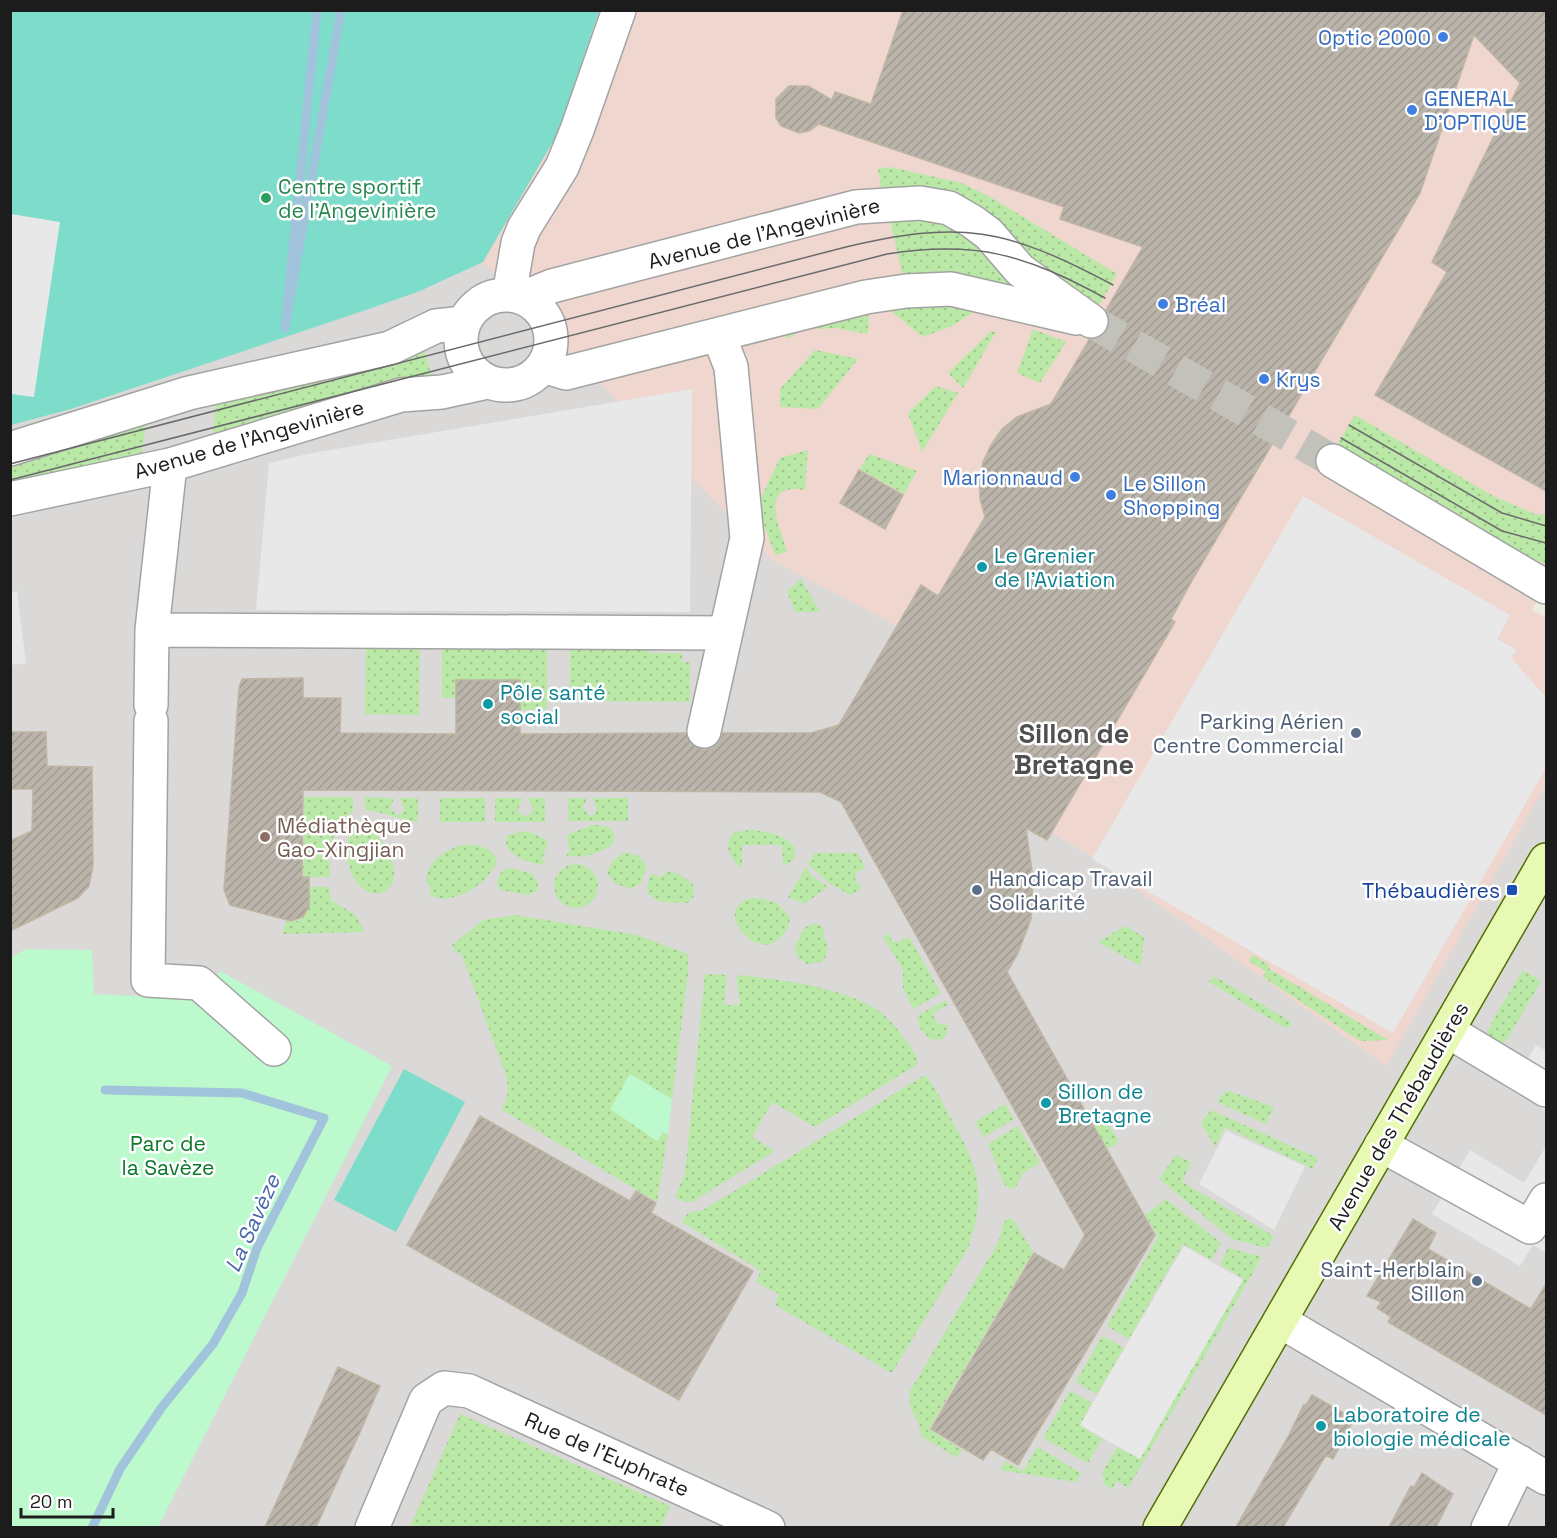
<svg xmlns="http://www.w3.org/2000/svg" width="1557" height="1538" font-family="'Space Grotesk',sans-serif">
  <defs>
    <pattern id="grass-dots" width="8" height="8" patternUnits="userSpaceOnUse" patternTransform="scale(1.5)"><rect width="8" height="8" fill="#bae8a6"/><path d="M2 2h.1M6 6h.1" fill="none" stroke="#9fc68e" stroke-width="1.8" stroke-linecap="round"/></pattern>
    <pattern id="building-hatch" width="6" height="6" patternUnits="userSpaceOnUse" patternTransform="scale(1.5)"><rect width="6" height="6" fill="#bab4aa"/><path d="M-1 1l2-2M0 6l6-6M5 7l2-2" fill="none" stroke="#9f9a92"/></pattern>
  </defs>
  <rect width="100%" height="100%" fill="#edebe1"/>
  <path fill="#dad9d8" d="M10,11H599L895,625L952,659L903,746L1083,851L1546,766V1527H11Z"/>
  <path fill="#efd7cf" d="M599,11H1546V584L1532,610L1546,618V785L1386,1066L1083,851L903,746L952,659L895,625L772,560L483,262L558,133Z"/>
  <path fill="url(#grass-dots)" d="M890,167L962,183L992,198L1117,274L1097,309L1028,264L882,194L878,169Z
    M888,212H899L957,227L1038,294L904,280Z
    M885,301L981,307L952,326L923,337L882,304L869,309L868,334L835,328L815,329L813,321L794,325L796,334L787,339L783,325Z
    M1033,329L1066,342L1040,383L1017,373Z
    M991,331L996,332L963,388L948,373Z
    M424,350L432,377L213,434L216,404Z
    M815,350L858,359L818,409L780,407V389Z
    M936,386L958,393L922,452L908,413Z
    M1355,415L1493,496L1535,514L1546,515V564L1519,553L1335,448Z
    M146,422L142,453L11,487V457Z
    M808,450L805,490C756,482 781,529 787,552L775,555L757,506L780,458Z
    M869,454L917,471L904,494L860,469Z
    M801,579L820,612H795L787,591Z
    M366,639H420L419,715L365,714Z
    M442,639H547V709L520,710L456,680V698H442Z
    M570,640H649V653H682V662H690V702L570,701Z
    M304,797H353V812C331,825 328,853 330,877H303Z
    M365,797L394,798L390,808L397,815L402,813L404,808L400,798H418V822C399,819 383,812 365,810Z
    M440,798H485V822H440Z
    M495,798H523L518,809L520,814L525,816L530,814L533,809L528,798H545V822H495Z
    M568,798H587L583,808L590,816L595,814L597,809L593,798H628V821H568Z
    M592,825C602,825 612,825 615,836L613,844C602,853 580,860 566,855L570,851L567,835Z
    M361,827L372,829C434,900 347,921 347,848C347,837 351,830 361,827Z
    M752,830C769,832 784,834 795,848L794,860L783,866L782,845H742V869C730,858 722,846 734,832Z
    M524,831L536,834L548,842L542,859L546,862L544,865C529,863 500,855 507,835Z
    M461,845C475,844 493,846 497,861C489,883 455,906 431,896L428,893H431L429,883H426C427,860 442,853 461,845Z
    M626,852L639,856L647,865L641,883L631,889L614,883L607,872L613,860Z
    M815,853H858L865,868L856,873L855,880L862,888L850,895L829,883L808,864Z
    M554 886a22 22 0 1 1 44 0a22 22 0 1 1-44 0Z
    M806,867L811,875L828,887L804,904L788,897Z
    M511,868L533,874L538,883L537,891L528,895L500,890L497,883C498,874 502,869 511,868Z
    M666,871L679,874L693,884L694,896L688,903L660,902L647,893L649,877L654,873L659,877L666,874Z
    M309,887H329L331,900L357,916L364,932L283,934L286,921H299C311,912 309,901 309,887Z
    M760,898L777,903L790,917C789,930 781,939 770,945C749,945 733,929 735,909L746,899Z
    M515,915L637,935L688,954V974L672,1099L630,1074L657,1141L664,1132L668,1134L657,1202L502,1110L508,1092L507,1078L461,953L455,952L452,945L483,920Z
    M815,923L824,928V940L828,944L827,954L822,962L807,964L798,958L795,947L804,928Z
    M1125,926L1144,937L1141,966L1098,942Z
    M889,933L891,940L896,943L909,937L941,993L913,1009L903,988V969L883,937Z
    M1253,955L1269,965L1268,968L1388,1040L1360,1041L1263,977L1265,971L1249,961Z
    M1523,970L1541,981L1507,1040L1500,1046L1485,1037L1495,1016Z
    M705,974L727,975L724,1005H740L736,975C778,979 846,987 880,1012C890,1019 898,1030 905,1039C911,1047 917,1055 918,1064L815,1127L772,1102L752,1137L775,1151L692,1202H685L675,1197L685,1173Z
    M1214,976L1290,1021L1291,1025L1285,1028L1209,982Z
    M946,1000L948,1005L936,1011L933,1016L938,1024L948,1025L947,1033L942,1040L930,1039L921,1030L917,1016Z
    M925,1075C935,1086 942,1101 949,1115C978,1166 988,1190 968,1248L892,1373L775,1305L779,1294L756,1282L761,1271L682,1222L688,1213L703,1210Z
    M1226,1090L1274,1107L1266,1124L1217,1102Z
    M1005,1104L1014,1119L984,1137L975,1122Z
    M1211,1110L1318,1158L1313,1169L1225,1127L1215,1147L1201,1123Z
    M1098,1112L1118,1138L1117,1144L1107,1149L1089,1117Z
    M1018,1126L1040,1163L1023,1173L1015,1188L1010,1189L1004,1184L988,1144Z
    M1176,1155L1191,1162L1182,1182L1274,1236L1267,1248L1232,1239L1159,1179Z
    M1166,1199L1221,1243L1212,1260L1183,1244L1129,1339L1107,1326L1158,1237L1145,1215Z
    M1009,1218L1013,1219L1033,1252L929,1429L962,1450L957,1458L921,1436C920,1416 907,1415 910,1391L999,1241L1003,1223Z
    M1228,1248L1262,1257L1128,1488L1117,1481L1112,1489L1105,1485L1102,1473L1117,1447L1140,1459L1244,1279L1220,1264Z
    M1102,1336L1124,1348L1097,1394L1076,1382Z
    M1070,1391L1092,1403L1080,1425L1102,1439L1088,1463L1043,1438Z
    M460,1414L670,1506L661,1527H410Z
    M1037,1447L1081,1473L1076,1482L1000,1470L1006,1461L1023,1471Z"/>
  <path fill="#bcf9cd" d="M26,949L92,950L94,994L193,999L220,971L392,1066L158,1527L11,1528V957Z
    M630,1074L672,1099L668,1134L663,1132L657,1141L610,1109Z"/>
  <path fill="#7eddca" d="M11,11H599L558,133L483,262L420,291L363,311L71,409L11,425Z
    M404,1069L465,1102L396,1232L334,1200Z"/>
  <path fill="#e8e8e8" d="M11,214L60,222L34,397L11,394Z
    M692,389L690,612L256,610L269,463L312,453Z
    M1303,496L1510,615L1497,639L1516,650L1511,658L1546,697V768L1393,1033L1092,859Z
    M17,591L26,663L11,665V592Z
    M1536,1045L1546,1051V1111L1509,1089Z
    M1226,1131L1305,1166L1274,1230L1199,1184Z
    M1546,1146V1253L1533,1245L1520,1266L1432,1214L1470,1150L1524,1183Z
    M1184,1246L1243,1280L1140,1459L1080,1425Z"/>
  <g fill="none" stroke-linecap="round" stroke-linejoin="round">
    <path stroke="#a1c3db" stroke-width="9" d="M317,10L285,328L341,10
      M92,1528L120,1469L162,1407L213,1344L242,1293L257,1248L324,1118L242,1093L105,1090"/>
  </g>
  <path fill="url(#building-hatch)" stroke="#bfb5a3" stroke-width="1.5" d="M903,10H1546V491L1375,395L1447,272L1432,262L1520,83L1474,35L1420,193L1194,577L1171,619L1175,622L1047,840L1026,828L1033,878L1031,919L1018,953L1007,972L1155,1235L1018,1465L991,1449L983,1460L931,1429L1034,1253L1064,1270L1085,1235L841,802L820,792L303,790L302,877H309V906L303,917L291,921L230,905L224,890L239,688L242,679L303,678V698H341L340,733L456,734V680H520V734L686,733L691,744L701,749H709L717,744L723,733H811L839,725L921,585L938,596L985,517L980,499V481L983,462L991,445L1002,429L1017,417L1051,404L1089,340L1098,338L1106,332L1110,322L1106,310L1143,247L1060,219L1064,207L819,124L809,131L799,133L781,126L776,118V99L789,86H808L832,100L835,92L871,104Z
    M859,470L903,495L885,529L840,503Z
    M10,732H46L47,766L92,767L93,866L89,886L78,898L10,931V841L32,831L33,789H10Z
    M480,1116L630,1201L636,1191L656,1203L651,1213L753,1271L679,1400L407,1245Z
    M1413,1219L1436,1233L1428,1249L1531,1309L1546,1284V1415L1388,1322L1391,1317L1377,1308L1381,1302L1367,1296Z
    M338,1367L380,1386L361,1430L316,1527H265Z
    M1312,1395L1354,1419L1333,1459L1326,1455L1283,1527H1236L1289,1435L1304,1404L1306,1405Z
    M1422,1473L1453,1494L1436,1527H1389L1411,1486L1414,1487Z"/>
  <g fill="none" stroke-linecap="round" stroke-linejoin="round">
    <path stroke="#c3c2ba" stroke-width="33" stroke-dasharray="33 16" stroke-linecap="butt" d="M1091,321L1333,461"/>
    <g stroke="#a3a3a3" stroke-width="36">
      <path id="street" d="M509,295L518,243L524,228L562,167L577,130L619,10
        M461 340a45 45 0 1 1 90 0a45 45 0 1 1-90 0Z
        M523,298L552,286L856,207L920,203L949,208L973,222L989,234L1020,270L1091,321
        M543,366L566,373L866,297L906,291L951,289L1076,318
        M10,449L189,393L390,348L436,326L464,323
        M1333,461L1546,587
        M10,499L170,465L401,395L442,392L488,382
        M152,630L724,633
        M151,705L152,630L170,465
        M151,721L148,980L199,983L274,1049
        M704,731L747,538L731,367L719,336
        M1448,1031L1546,1090
        M1381,1145L1530,1227L1546,1200
        M1280,1321L1546,1478
        M372,1528L426,1400L444,1388L469,1391L768,1528
        M1488,1528L1520,1462"/>
    </g>
    <g stroke="#507005" stroke-width="36">
      <path id="secondary" d="M1160,1528L1546,860"/>
    </g>
    <use href="#street" stroke="#fff" stroke-width="33"/>
    <use href="#secondary" stroke="#e8f9b3" stroke-width="33"/>
    <path stroke="#6a6a6a" stroke-width="1.5" d="M1349,425L1502,513L1546,526
      M1341,438L1502,531L1546,543
      M10,464L842,248C961,219 1006,228 1113,285
      M10,480L887,254C977,240 1026,255 1105,298"/>
  </g>
  <g fill="#3f7fe0" stroke="#fff" stroke-width="2">
    <circle cx="1443" cy="37" r="6"/>
    <circle cx="1412" cy="110" r="6"/>
    <circle cx="1163" cy="304" r="6"/>
    <circle cx="1264" cy="379" r="6"/>
    <circle cx="1075" cy="477" r="6"/>
    <circle cx="1111" cy="495" r="6"/>
  </g>
  <circle fill="#2e9e5b" stroke="#fff" stroke-width="2" cx="266" cy="198" r="6"/>
  <g fill="#0f9aa8" stroke="#fff" stroke-width="2">
    <circle cx="982" cy="567" r="6"/>
    <circle cx="488" cy="704" r="6"/>
    <circle cx="1046" cy="1103" r="6"/>
    <circle cx="1321" cy="1426" r="6"/>
  </g>
  <g fill="#5c6f8a" stroke="#fff" stroke-width="2">
    <circle cx="1356" cy="733" r="6"/>
    <circle cx="977" cy="890" r="6"/>
    <circle cx="1477" cy="1281" r="6"/>
  </g>
  <circle fill="#8d6e63" stroke="#fff" stroke-width="2" cx="265" cy="837" r="6"/>
  <rect fill="#1a4fb4" stroke="#fff" stroke-width="2" x="1506" y="884" width="12" height="12" rx="3"/>
  <g text-anchor="middle" dominant-baseline="central" stroke-width="5" stroke-linejoin="round" paint-order="stroke">
    <g font-size="21" fill="#366cbe" stroke="#fff" text-anchor="start">
      <text x="1431" y="37" text-anchor="end">Optic 2000</text>
      <text x="1424" y="98">GENERAL<tspan x="1424" dy="24">D'OPTIQUE</tspan></text>
      <text x="1175" y="304">Bréal</text>
      <text x="1276" y="379">Krys</text>
      <text x="1063" y="477" text-anchor="end">Marionnaud</text>
      <text x="1123" y="483">Le Sillon<tspan x="1123" dy="24">Shopping</tspan></text>
    </g>
    <g font-size="21" fill="#27864d" stroke="#fff" text-anchor="start">
      <text x="278" y="186">Centre sportif<tspan x="278" dy="24">de l'Angevinière</tspan></text>
    </g>
    <g font-size="21" fill="#1c1c1c" stroke="#fff">
      <text transform="translate(764 233) rotate(-14)">Avenue de l'Angevinière</text>
      <text transform="translate(249 439) rotate(-16)">Avenue de l'Angevinière</text>
      <text transform="translate(1398 1116) rotate(-60)">Avenue des Thébaudières</text>
      <text transform="translate(607 1454) rotate(24)">Rue de l'Euphrate</text>
    </g>
    <g font-size="21" fill="#0d838f" stroke="#fff" text-anchor="start">
      <text x="994" y="555">Le Grenier<tspan x="994" dy="24">de l'Aviation</tspan></text>
      <text x="500" y="692">Pôle santé<tspan x="500" dy="24">social</tspan></text>
      <text x="1058" y="1091">Sillon de<tspan x="1058" dy="24">Bretagne</tspan></text>
      <text x="1333" y="1414">Laboratoire de<tspan x="1333" dy="24">biologie médicale</tspan></text>
    </g>
    <g font-size="21" fill="#4e5e75" stroke="#fff" text-anchor="end">
      <text x="1344" y="721">Parking Aérien<tspan x="1344" dy="24">Centre Commercial</tspan></text>
      <text x="989" y="878" text-anchor="start">Handicap Travail<tspan x="989" dy="24">Solidarité</tspan></text>
      <text x="1465" y="1269">Saint-Herblain<tspan x="1465" dy="24">Sillon</tspan></text>
    </g>
    <g font-size="21" fill="#785e54" stroke="#fff" text-anchor="start">
      <text x="277" y="825">Médiathèque<tspan x="277" dy="24">Gao-Xingjian</tspan></text>
    </g>
    <g font-size="21" fill="#164399" stroke="#fff" text-anchor="end">
      <text x="1500" y="890">Thébaudières</text>
    </g>
    <g font-size="21" fill="#0b7829" stroke="#fff">
      <text x="168" y="1143">Parc de<tspan x="168" dy="24">la Savèze</tspan></text>
    </g>
    <g font-size="22" font-style="italic" fill="#4967aa" stroke="#fff">
      <text transform="translate(252 1223) rotate(-66)">La Savèze</text>
    </g>
    <g font-size="27" font-weight="bold" fill="#4f4f4f" stroke="#fff">
      <text x="1074" y="733">Sillon de<tspan x="1074" dy="31">Bretagne</tspan></text>
    </g>
  </g>
  <rect width="1557" height="1538" fill="none" stroke="#1c1c1c" stroke-width="24"/>
  <path d="M21 1508v9h92v-9" fill="none" stroke="#1c1c1c" stroke-width="3"/>
  <text x="30" y="1508" font-size="18" fill="#1c1c1c" stroke="#ffffff" stroke-width="4.5" paint-order="stroke">20 m</text>
</svg>
